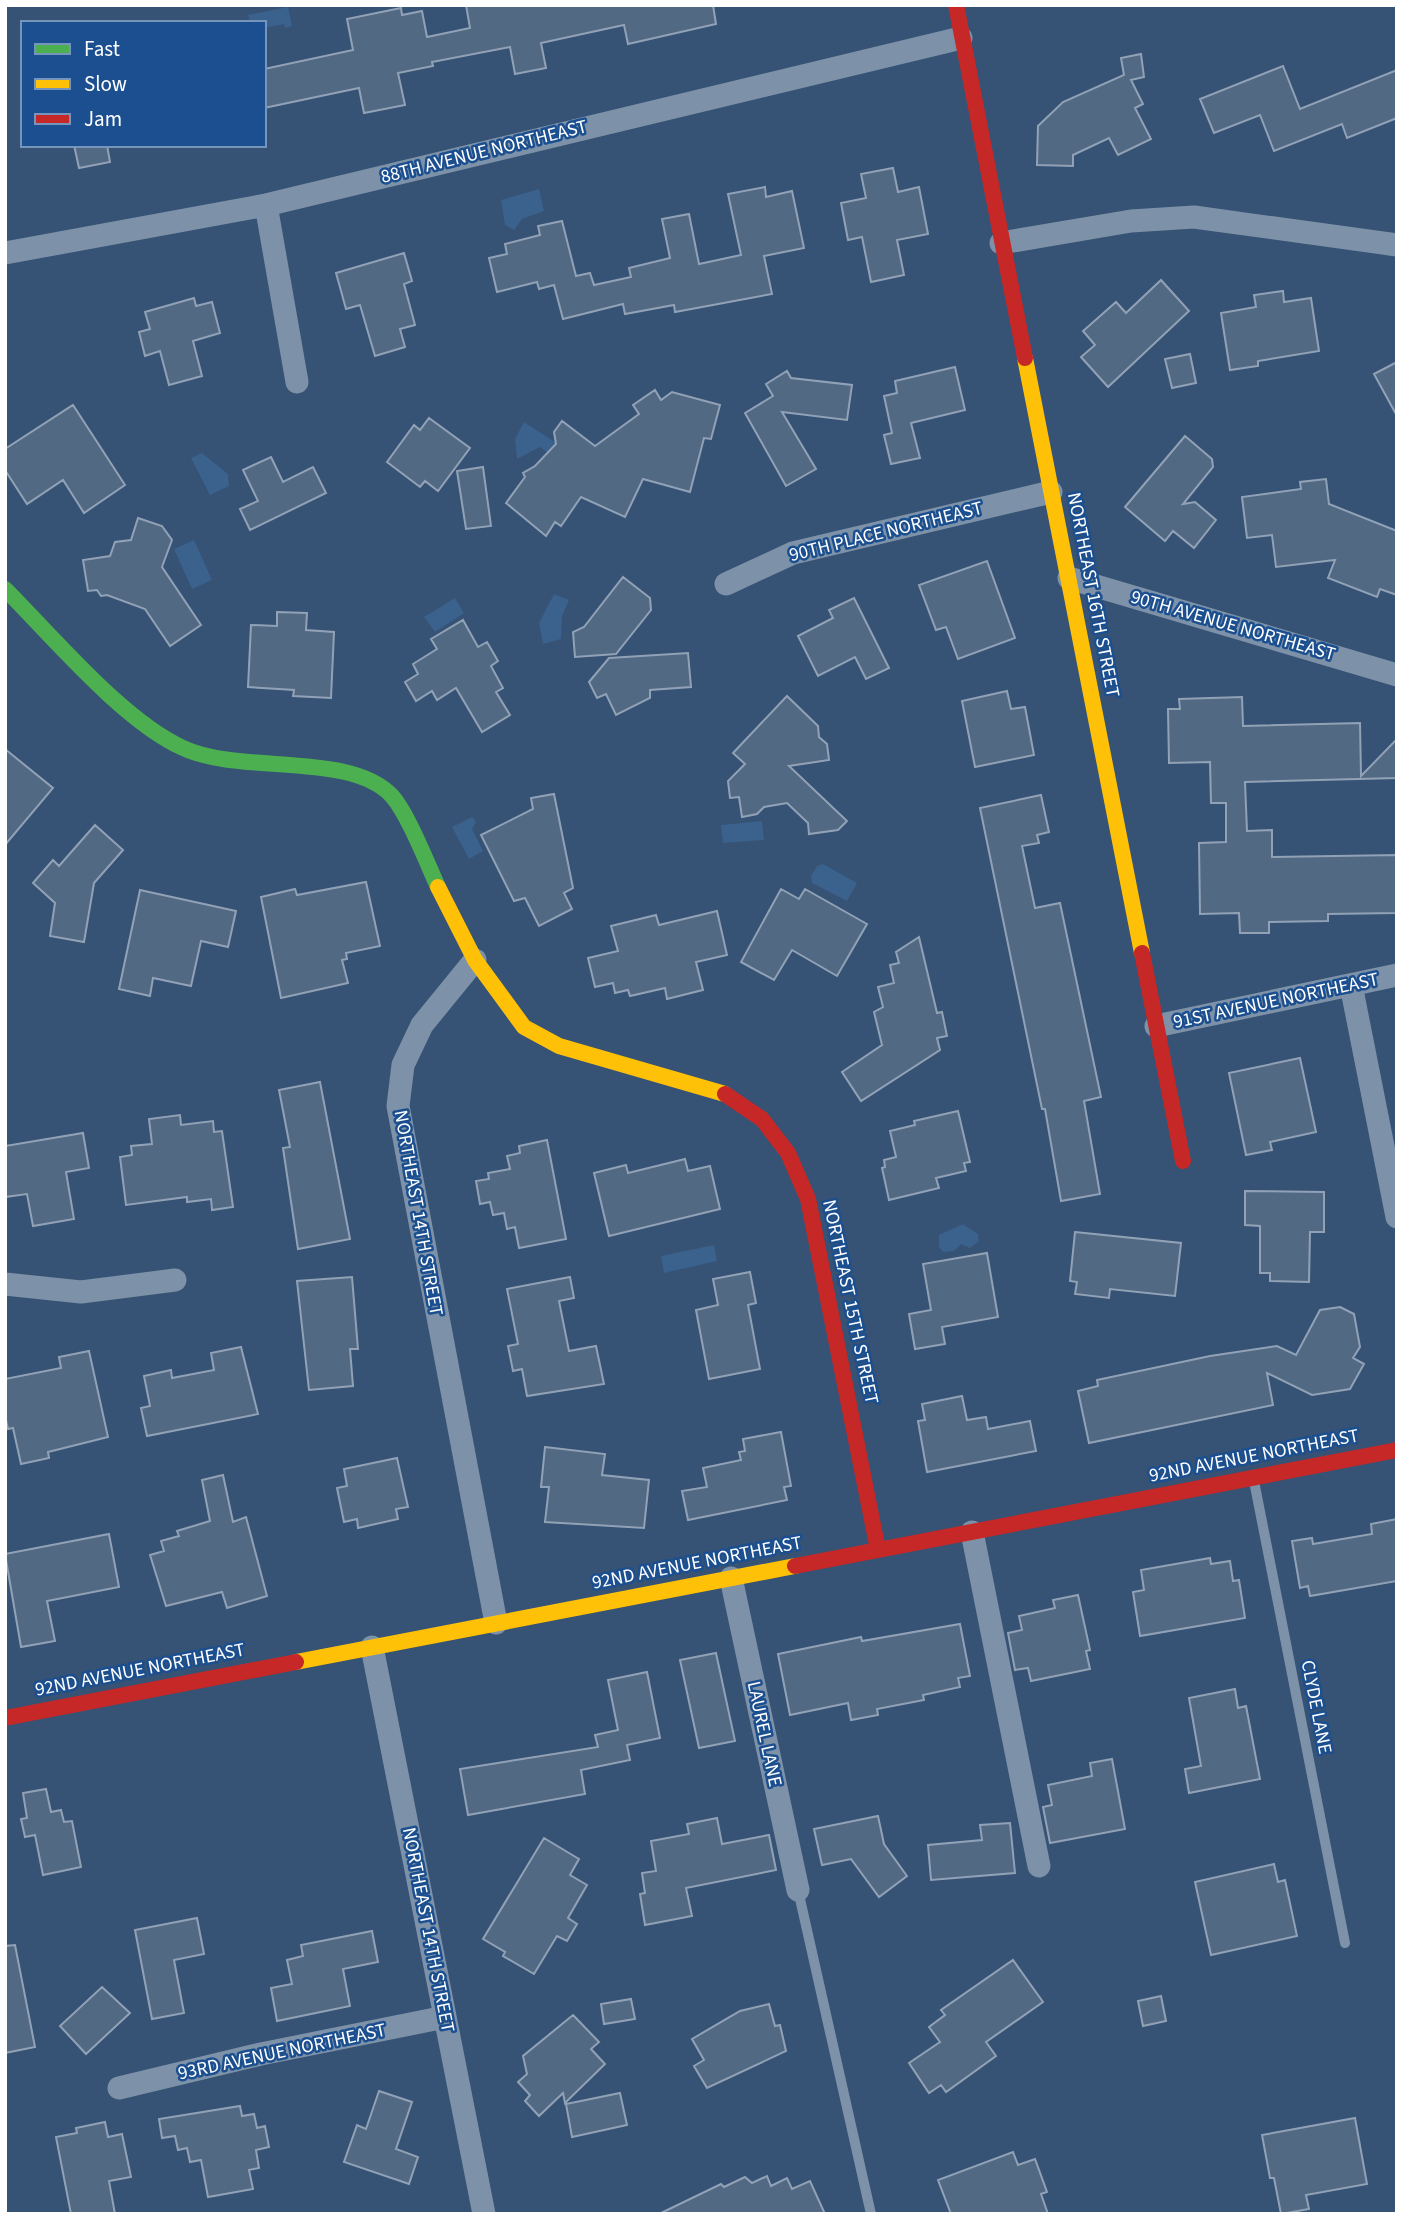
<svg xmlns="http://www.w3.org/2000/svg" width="1402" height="2219" font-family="'Source Sans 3',sans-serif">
  <rect width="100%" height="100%" fill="#365274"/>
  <path fill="#3b618d" d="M288,7L292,26L285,28L284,24L264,28V23H250L248,15Z
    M539,189L544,211L522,219L514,230L505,225L501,200Z
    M524,422L561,446L554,457L540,447L517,459L515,439Z
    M202,453L228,474L229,486L210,495L191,458Z
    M194,540L212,580L192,589L174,549Z
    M554,594L569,600L562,616L561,639L543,644L539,623Z
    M455,598L464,613L435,632L424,617Z
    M472,817L476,822L472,829L483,851L469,859L452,827Z
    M762,821L764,840L723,843L721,825Z
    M823,864L857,883L847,901L812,883L811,876L817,866Z
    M963,1224L978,1234L979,1241L970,1248L961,1244L954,1251L943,1252L939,1247V1235Z
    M714,1245L717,1261L664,1273L661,1256Z"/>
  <path fill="#526984" stroke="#92a2b6" stroke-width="2" d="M466,5H713L716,24L628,44L624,25L541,43L546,68L515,74L510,47L432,62L433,66L398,73L405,105L364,113L359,88L264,108V69L353,50L347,19L401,8L402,15L422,11L427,37L470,28Z
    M1141,54L1144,77L1131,80L1143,104L1135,108L1151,139L1118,155L1109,138L1073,155V166L1037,165L1038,126L1063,102L1124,75L1121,58Z
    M1283,66L1300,109L1397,70V118L1347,138L1342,124L1274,151L1260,115L1214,133L1200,99Z
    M74,145H107L110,162L79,168Z
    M893,168L898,192L919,187L928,234L897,240L904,275L871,282L862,237L848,240L841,203L866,198L861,174Z
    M765,187L766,197L792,191L804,248L764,256L772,294L675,312L674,305L625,314L623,304L563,319L554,285L539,289L537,282L497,292L489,258L507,254L505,244L540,235L538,226L562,221L576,276L590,273L594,285L631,277L629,268L670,258L662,219L689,214L699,264L741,255L728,194Z
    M404,253L412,281L404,284L415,325L400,329L405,347L375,356L360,305L346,309L336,273Z
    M1161,280L1189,311L1108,387L1081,357L1095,345L1083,331L1116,302L1126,313Z
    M1283,291L1284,302L1311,298L1319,351L1258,361V366L1230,370L1221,313L1256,307L1254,295Z
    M194,298L196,306L212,302L220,333L193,341L202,376L169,385L160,351L145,356L139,332L150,329L145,312Z
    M1190,354L1196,383L1172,388L1165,359Z
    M1397,362V416L1374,374Z
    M955,367L965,410L911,423L920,458L891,464L884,435L892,433L884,396L897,393L895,381Z
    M787,371L791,378L852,385L847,420L782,412L816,469L786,486L745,413L773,396L766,384Z
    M655,390L661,400L672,392L720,405L711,439L704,438L690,492L643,479L625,517L581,497L561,526L555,522L546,536L506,503L525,477L523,473L535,466L556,444L554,432L562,421L595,446L639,414L633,405Z
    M73,405L125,485L84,513L63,480L27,504L5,470V449Z
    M429,418L470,448L438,491L425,481L420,487L387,462L414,425L420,430Z
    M1185,436L1212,459L1213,467L1183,504L1195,502L1216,520L1194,548L1173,531L1165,541L1125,507Z
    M271,457L283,482L313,467L326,493L250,530L240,509L258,501L243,470Z
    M483,467L491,526L466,529L457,471Z
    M1326,479L1329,504L1397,531V595L1380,589L1377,597L1328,578L1335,560L1276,567L1272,535L1247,538L1242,497L1301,489L1300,482Z
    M138,518L162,526L172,540L162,567L201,625L170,646L145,609L107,595L101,596L97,590L88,591L83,560L110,556L115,542L131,540Z
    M987,561L1015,638L958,659L946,627L936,630L919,585Z
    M623,577L650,598L651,610L616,654L575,657L573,632L584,627Z
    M854,598L889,668L866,679L855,657L818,676L798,636L833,618L829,610Z
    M277,612L307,613L306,630L334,632L331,698L293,696L294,690L248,687L251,625L277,626Z
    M463,620L478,647L487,642L498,661L491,666L503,688L496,692L510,715L482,732L456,688L437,700L432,691L416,701L405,682L418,674L413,664L437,649L431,639Z
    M688,653L691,687L650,690V698L616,715L606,694L597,698L589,682L609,658Z
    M1007,691L1011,709L1025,707L1034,755L975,767L962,701Z
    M787,696L818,726L819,737L827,744L829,760L789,766L847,821L838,830L809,834L808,823L787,803L764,807L757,814L742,817L739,797L730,798L728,781L745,764L733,753Z
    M1242,697L1243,726L1360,723L1361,776L1397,739V778L1245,782L1247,831L1272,830V857L1397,855V913L1328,914V921L1269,922V933H1240L1239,913L1200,914L1199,843L1226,842V803H1211L1210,762L1169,763L1168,709H1180L1179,699Z
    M5,749L53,788L5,845Z
    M554,794L573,888L564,893L572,909L539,926L525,898L514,901L481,835L533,809L531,798Z
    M1041,795L1049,832L1037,835L1039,843L1022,846L1035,908L1060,903L1101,1097L1084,1101L1100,1194L1061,1201L1045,1109H1042L980,808Z
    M95,825L123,850L94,883L84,942L50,936L55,903L33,883L53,860L59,866Z
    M366,882L380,946L346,953L347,959L342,960L348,983L281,998L261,897L295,889L297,895Z
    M781,889L799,899L805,889L867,924L837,976L792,950L774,980L741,962Z
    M140,890L236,911L228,947L201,941L191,986L153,978L150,996L119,989Z
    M717,911L727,955L696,962L703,990L667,999L665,988L630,996L628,990L615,993L613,983L595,987L588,958L618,951L611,926L656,915L659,925Z
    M919,937L937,1013L942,1012L947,1036L937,1038L940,1050L861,1101L842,1072L882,1045L874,1012L883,1007L878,987L894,983L890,965L899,963L896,952Z
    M1300,1058L1316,1132L1270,1142L1272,1150L1246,1155L1229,1073Z
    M320,1082L350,1239L298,1249L283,1148L290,1147L279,1090Z
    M958,1111L970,1162L964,1163L966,1171L936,1178L939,1188L889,1200L882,1168L885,1167L884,1160L896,1157L890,1131L915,1125L914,1121Z
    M180,1115L181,1125L213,1121L214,1132L222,1131L233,1207L212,1210L211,1199L187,1202V1197L126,1205L120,1157L132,1155L131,1146L152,1144L149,1119Z
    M83,1133L89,1168L66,1172L74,1219L33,1226L27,1194L5,1197V1146Z
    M547,1140L566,1239L519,1248L515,1227L507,1229L504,1213L493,1215L490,1202L480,1204L476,1181L489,1179L488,1173L510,1169L507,1156L520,1153L519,1146Z
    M685,1159L688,1171L710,1166L720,1209L609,1236L594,1173L626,1165L628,1173Z
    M1245,1191L1324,1192V1232H1310L1309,1282L1270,1281V1273H1260V1226L1245,1225Z
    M1075,1232L1181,1243L1175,1296L1110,1289L1109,1298L1075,1294L1077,1282L1070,1281Z
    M987,1253L998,1317L942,1327L945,1344L915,1349L909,1314L931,1310L923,1264Z
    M750,1272L756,1303L748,1305L760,1369L709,1379L696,1310L718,1305L713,1279Z
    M352,1277L358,1349H350L353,1386L309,1390L297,1281Z
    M570,1277L574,1298L559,1301L569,1351L596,1346L604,1384L527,1396L522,1369L513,1371L508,1346L518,1344L507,1289Z
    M1340,1307L1354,1314L1360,1347L1353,1358L1364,1364L1350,1389L1312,1395L1267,1373L1273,1405L1089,1443L1078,1391L1098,1386L1097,1380L1210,1356L1277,1346L1296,1355L1320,1310Z
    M241,1347L258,1414L147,1436L141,1408L150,1406L144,1376L171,1370L172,1378L214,1370L211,1353Z
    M89,1351L108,1437L48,1452L49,1458L21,1464L13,1428L8,1429L5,1416V1379L61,1368L59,1357Z
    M962,1396L967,1420L986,1417L988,1429L1030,1421L1036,1451L927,1472L918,1421L925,1420L922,1404Z
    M781,1432L791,1486L784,1487L787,1500L688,1520L682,1491L707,1487L703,1468L741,1460L739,1452L745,1451L743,1439Z
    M545,1447L605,1454L602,1475L649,1480L644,1528L545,1522L549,1487H541Z
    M397,1458L408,1507L396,1509L398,1519L358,1528L357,1519L344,1522L337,1488L347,1486L344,1469Z
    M223,1475L233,1522L246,1517L267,1596L227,1608L222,1592L166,1606L150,1555L164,1551L161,1541L179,1536L177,1531L210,1521L202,1480Z
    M1397,1519V1581L1310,1596L1308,1586L1300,1588L1292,1541L1312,1538L1313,1544L1372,1534L1371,1524Z
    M109,1534L119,1587L47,1601L55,1641L21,1647L5,1554Z
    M1210,1558L1211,1564L1230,1561L1233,1581L1239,1580L1245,1618L1140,1636L1133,1592L1144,1590L1141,1570Z
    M1078,1595L1090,1650L1086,1651L1090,1669L1031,1681L1028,1668L1015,1670L1008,1633L1022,1630L1019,1616L1055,1608L1053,1600Z
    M960,1624L970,1676L958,1678L960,1687L923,1695L924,1700L877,1709L878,1715L851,1720L848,1703L790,1715L778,1654L861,1637L862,1641Z
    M716,1653L735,1741L699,1748L680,1660Z
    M647,1672L660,1738L627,1745L630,1760L581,1770L585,1794L468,1815L460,1769L598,1747L595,1735L618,1730L608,1680Z
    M1235,1689L1238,1708L1246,1706L1260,1779L1189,1793L1185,1769L1201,1766L1189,1698Z
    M1112,1759L1125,1829L1050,1843L1043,1807L1052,1805L1048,1785L1092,1776L1090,1763Z
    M46,1789L51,1812L61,1810L64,1822L72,1821L81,1867L43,1875L35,1835L25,1837L21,1819L27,1818L23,1793Z
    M878,1816L884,1844L907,1876L879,1897L851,1859L822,1865L814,1829Z
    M717,1818L722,1844L769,1835L776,1870L686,1888L692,1916L645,1925L640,1894L645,1893L642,1873L656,1871L651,1841L689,1834L687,1824Z
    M1010,1823L1015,1873L931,1880L928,1845L982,1840L980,1825Z
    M544,1838L579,1859L570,1875L587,1885L568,1918L577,1924L567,1941L557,1936L534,1974L503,1956L505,1952L483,1939Z
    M1274,1864L1278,1882L1285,1880L1297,1936L1211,1955L1195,1882Z
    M197,1918L204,1954L174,1960L184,2013L152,2019L135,1930Z
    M372,1931L378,1962L343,1969L350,2006L277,2021L271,1988L292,1984L287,1960L303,1956L301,1945Z
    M15,1945L35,2047L5,2053V1946Z
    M1013,1960L1043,2002L986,2042L996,2056L946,2092L941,2085L929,2093L909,2063L940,2042L929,2027L945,2015L941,2010Z
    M102,1987L130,2013L86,2054L60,2026Z
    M1161,1996L1166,2021L1143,2026L1138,2001Z
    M631,1999L635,2019L604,2024L601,2004Z
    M769,2004L775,2026L780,2025L786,2051L707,2088L694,2066L704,2060L692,2039L740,2011Z
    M573,2015L599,2042L591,2049L605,2064L565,2103L563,2093L539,2116L525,2101L530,2095L518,2082L527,2074L523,2056Z
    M379,2091L412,2102L396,2149L418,2157L409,2184L344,2162L357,2125L366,2129Z
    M620,2093L627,2125L572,2137L566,2104Z
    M240,2106L242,2116L254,2114L257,2128L265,2126L269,2147L256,2150L259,2168L249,2170L253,2189L208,2197L201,2160L190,2162L187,2148L178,2150L175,2136L162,2138L159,2119Z
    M1355,2118L1367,2184L1306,2195L1309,2209L1281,2214L1274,2178H1270L1262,2135Z
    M105,2122L108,2137L122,2134L131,2177L109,2181L115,2214H71L56,2137L77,2133L76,2128Z
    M1013,2152L1018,2165L1035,2159L1047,2192L1041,2194L1048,2214H951L938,2180Z
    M767,2176L771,2186L787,2178L792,2189L810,2181L825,2214H659L721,2184L724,2187L745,2177L752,2183Z"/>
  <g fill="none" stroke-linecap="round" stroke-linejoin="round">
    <path stroke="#7d92a8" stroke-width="10" d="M1254,1481L1345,1943
      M798,1890L871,2214"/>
    <path stroke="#7d92a8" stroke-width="23" d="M266,205L297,382
      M1001,243L1131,221L1194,217L1397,245
      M5,253L266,205L961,38
      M1069,578L1397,675
      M726,584L793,553L1051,492
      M475,960L422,1025L403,1065L398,1106L496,1623
      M1351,985L1397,1217
      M1156,1026L1397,975
      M5,1284L81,1292L175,1280
      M972,1532L1039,1866
      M731,1578L798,1890
      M372,1647L484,2214
      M119,2088L261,2054L445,2017"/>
    <path stroke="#4caf50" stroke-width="16" d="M5,589C53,637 123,721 183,748C241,775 351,751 392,796C408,814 427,863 438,887"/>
    <path stroke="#ffc107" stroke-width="16" d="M1025,358L1142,953
      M438,887L475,960L524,1027L559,1046L725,1094
      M296,1662L795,1566"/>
    <path stroke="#c62828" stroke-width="16" d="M956,5L1025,358
      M1142,953L1183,1161
      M725,1094L762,1119L788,1153L808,1199L878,1550
      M795,1566L1397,1450
      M5,1718L296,1662"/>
  </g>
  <g text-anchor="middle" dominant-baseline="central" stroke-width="5" stroke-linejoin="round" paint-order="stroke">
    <g font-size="19" fill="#fff" stroke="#1b4f8f">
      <text transform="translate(484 152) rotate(-14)">88TH AVENUE NORTHEAST</text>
      <text transform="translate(886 532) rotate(-14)">90TH PLACE NORTHEAST</text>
      <text transform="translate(1093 595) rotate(79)">NORTHEAST 16TH STREET</text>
      <text transform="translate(1233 626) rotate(16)">90TH AVENUE NORTHEAST</text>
      <text transform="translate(1276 1001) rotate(-12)">91ST AVENUE NORTHEAST</text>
      <text transform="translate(418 1213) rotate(80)">NORTHEAST 14TH STREET</text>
      <text transform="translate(850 1302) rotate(78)">NORTHEAST 15TH STREET</text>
      <text transform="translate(1254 1456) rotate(-11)">92ND AVENUE NORTHEAST</text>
      <text transform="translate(697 1563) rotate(-11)">92ND AVENUE NORTHEAST</text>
      <text transform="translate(140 1670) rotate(-11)">92ND AVENUE NORTHEAST</text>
      <text transform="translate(1316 1707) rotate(79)">CLYDE LANE</text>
      <text transform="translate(764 1734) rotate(78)">LAUREL LANE</text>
      <text transform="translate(428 1930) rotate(79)">NORTHEAST 14TH STREET</text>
      <text transform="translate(282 2052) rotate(-12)">93RD AVENUE NORTHEAST</text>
    </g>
  </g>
  <rect width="1402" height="2219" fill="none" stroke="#ffffff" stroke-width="14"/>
  <rect x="21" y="21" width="245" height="126" fill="#1b4f8f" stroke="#7695bc" stroke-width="2"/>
  <rect x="35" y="44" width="35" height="10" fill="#4caf50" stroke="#7695bc" stroke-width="2"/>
  <text x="84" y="56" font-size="21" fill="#ffffff">Fast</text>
  <rect x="35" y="79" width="35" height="10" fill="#ffc107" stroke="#7695bc" stroke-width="2"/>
  <text x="84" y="91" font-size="21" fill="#ffffff">Slow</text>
  <rect x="35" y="114" width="35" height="10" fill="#c62828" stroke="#7695bc" stroke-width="2"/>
  <text x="84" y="126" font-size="21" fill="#ffffff">Jam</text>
</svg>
